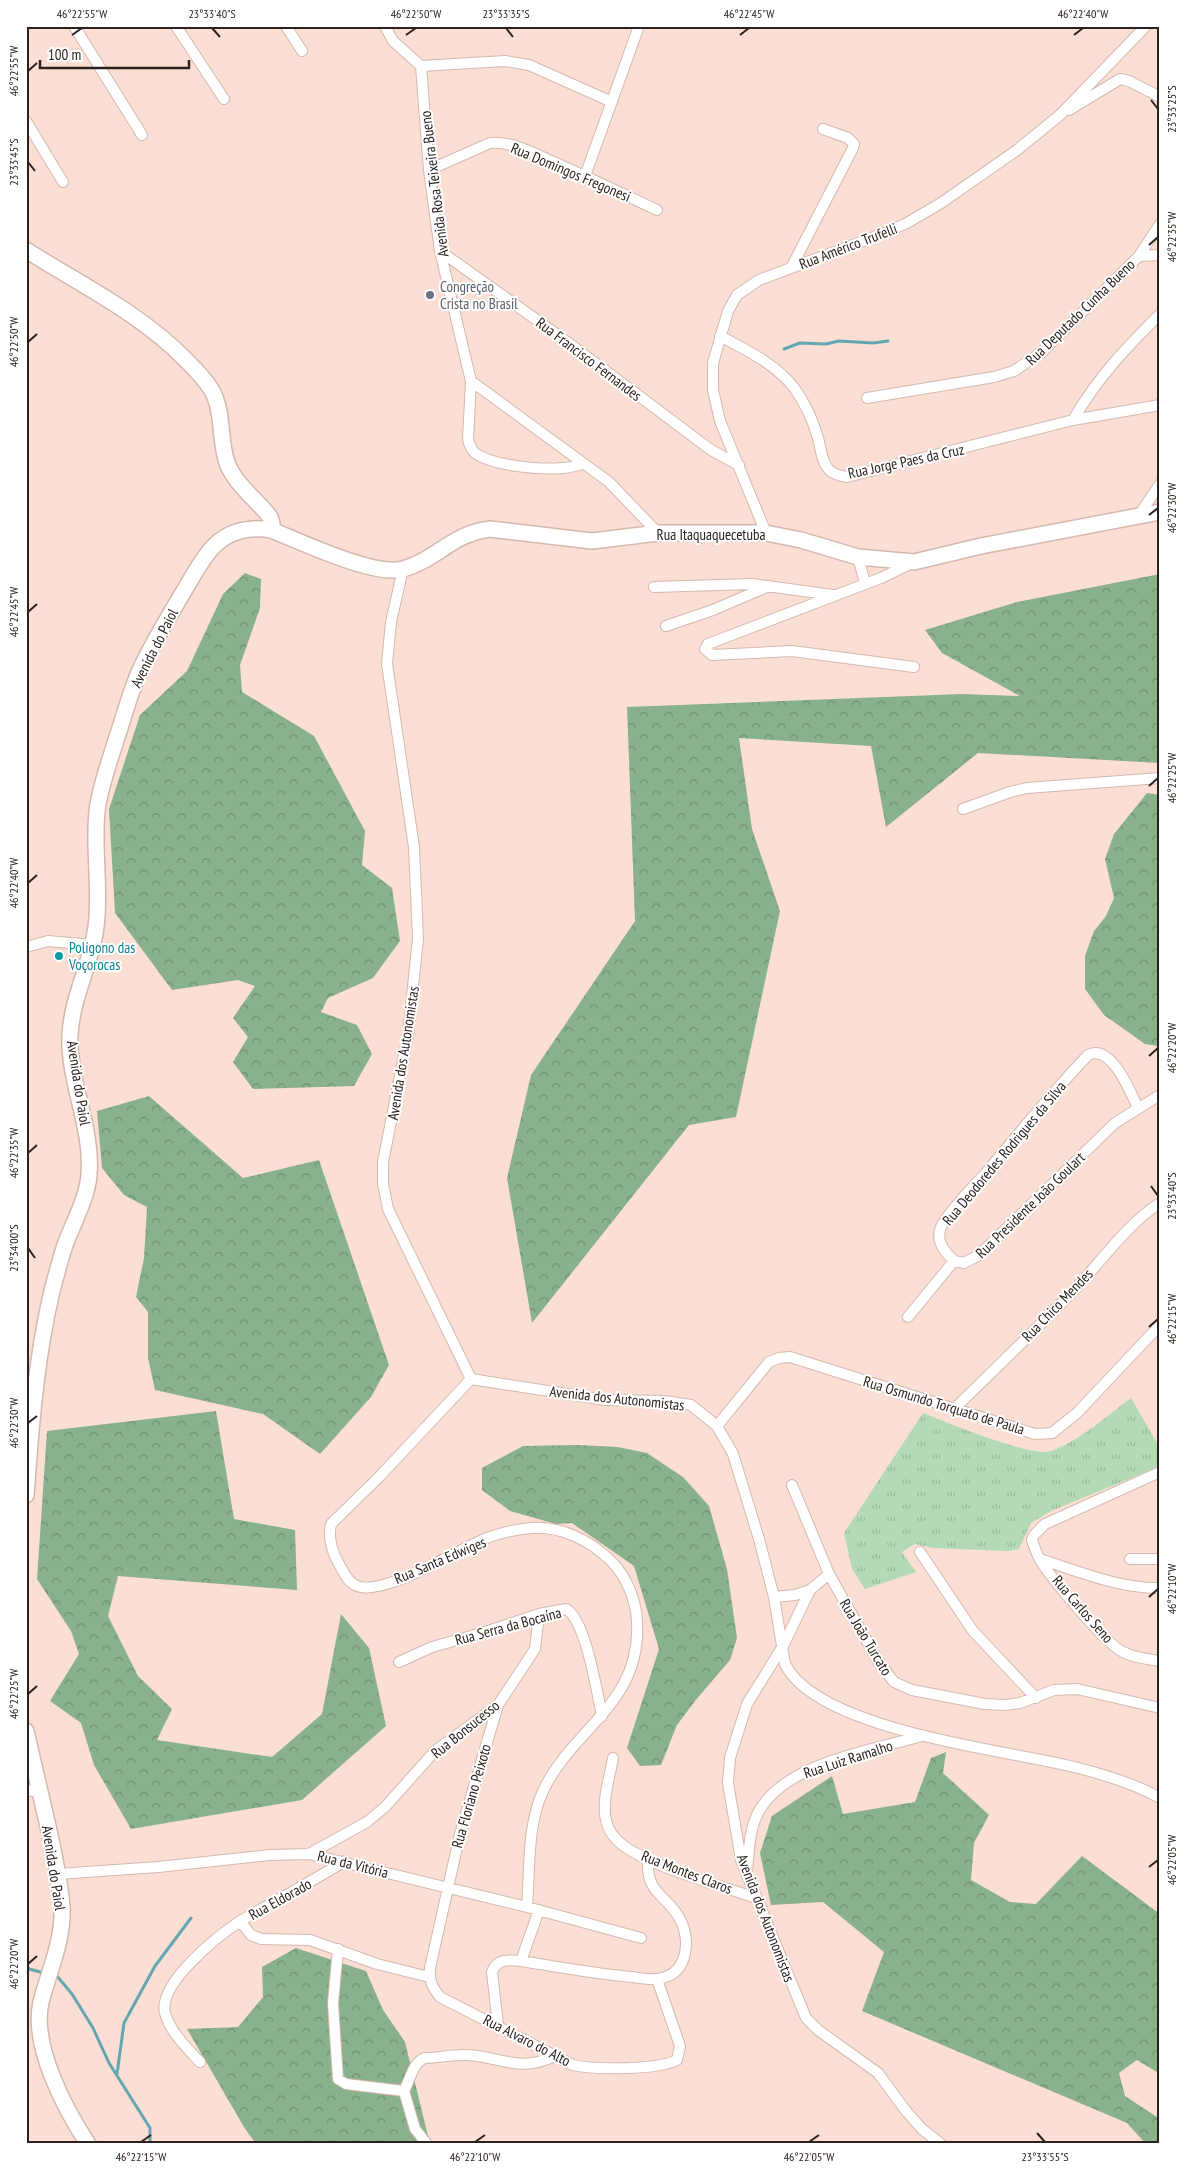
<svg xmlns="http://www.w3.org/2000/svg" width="1186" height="2170" font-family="'PT Sans Narrow',sans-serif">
  <defs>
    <pattern id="grass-tufts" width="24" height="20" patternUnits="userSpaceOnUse" patternTransform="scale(1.25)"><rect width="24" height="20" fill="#b3dab5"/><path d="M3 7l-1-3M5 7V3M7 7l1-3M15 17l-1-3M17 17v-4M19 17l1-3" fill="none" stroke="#9abb9b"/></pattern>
    <pattern id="forest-crowns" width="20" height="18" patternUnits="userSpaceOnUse" patternTransform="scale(1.25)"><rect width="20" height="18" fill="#89b18c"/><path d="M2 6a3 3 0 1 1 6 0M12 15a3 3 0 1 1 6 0" fill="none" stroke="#709072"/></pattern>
  </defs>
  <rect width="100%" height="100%" fill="#fcdfd4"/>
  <path fill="url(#grass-tufts)" d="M1131,1398L1160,1448V1466L1051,1511L1031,1523L1019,1549L1008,1551L933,1548L915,1544L902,1552L916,1572L865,1589L852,1569L844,1533L923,1413C947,1422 1031,1458 1051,1451C1078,1442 1108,1415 1131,1398Z"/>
  <path fill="url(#forest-crowns)" d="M245,573L261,579L260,608L240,665L242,692L314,736L365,831L362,865L392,888L400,941L373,978L328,998L321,1012L357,1025L372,1054L354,1086L253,1089L233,1062L248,1037L233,1018L255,986L238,980L172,990L115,913L109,809L140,715L187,671L223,594Z
    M1160,574V763L978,753L886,827L871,746L739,738L752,829L780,911L736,1117L689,1125L532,1323L507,1178L531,1075L635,921L627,707L962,694L1020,696L942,653L925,630L1017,602Z
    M1147,793L1160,795L1158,1046L1145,1044L1104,1015L1085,989V956L1094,931L1106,916L1114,898L1105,859L1114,834Z
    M149,1096L243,1178L319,1160L389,1365L371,1397L320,1454L263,1414L155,1390L148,1358V1312L136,1297L144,1258L147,1207L124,1195L102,1168L97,1111Z
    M216,1411L234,1519L295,1530L297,1590L118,1576L108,1616L138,1676L172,1709L157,1740L272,1757L322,1714L341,1614L369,1648L386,1726L302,1800L131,1829L94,1765L81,1723L50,1701L79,1654L71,1631L37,1579L47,1431Z
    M578,1445L618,1447L647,1453L683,1477L709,1506L727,1569L737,1638L730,1660L695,1701L677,1725L661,1765L640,1766L627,1748L659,1649L634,1566L572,1523L556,1524L510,1511L482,1490V1468L523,1446Z
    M946,1752L943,1773L989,1815L974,1843L971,1880L1010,1902L1036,1904L1082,1856L1160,1914V2074L1137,2060L1119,2073L1125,2096L1160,2119V2144H1146L1127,2123L862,2011L884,1952L823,1902L771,1905L760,1853L772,1816L832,1776L843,1814L915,1802L931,1758Z
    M296,1948L366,1971L383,2010L405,2042L430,2144H256L244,2127L187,2029L238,2027L263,1997L262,1967Z"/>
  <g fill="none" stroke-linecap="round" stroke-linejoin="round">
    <path stroke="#64a6b1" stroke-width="3" d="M784,349L800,343L826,344L839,341L873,343L888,341
      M26,1963L29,1969L44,1973
      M53,1975L57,1976L72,1994L93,2028L109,2063L150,2128V2144
      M117,2074L124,2023L155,1966L191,1918"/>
    <g stroke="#d4b8ae" stroke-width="12">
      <path id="street" d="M74,26L142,135
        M176,26L224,99
        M286,26L302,51
        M385,26L393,41L421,66L429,170L440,251L471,381L468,439C469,444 471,449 475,453C493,466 540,470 562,468C569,468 577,465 584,464
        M421,66L505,61L529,65L612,102
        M1069,110L1120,79L1129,81L1160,97
        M26,121L63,182
        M429,170L490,143C513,141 535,154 556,163C590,178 623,194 657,210
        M585,176L639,26
        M440,251L562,338L711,450L739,465
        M1139,256L1160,255
        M791,268L853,148L854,144L848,138L823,129
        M720,336C748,351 776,364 795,389C805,403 813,421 818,438C821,448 821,461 829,470C833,474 841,476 847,477L1073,420L1160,405
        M471,381L609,482L658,533
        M867,398L994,377L1014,371L1042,352L1139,256L1160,224
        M1073,420C1098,377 1125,349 1160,314
        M1139,515L1160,484
        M766,533L720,421L713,390V363L728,311L737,295L759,280L882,234L907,223L941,203L1017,150L1060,115L1146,26
        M858,557L865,583
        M912,563L881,578L708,644L705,649L712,655L792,651L914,667
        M403,569L391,622L387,664L414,847L418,938L408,1035L383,1162V1184L388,1209L471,1379
        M654,587L752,584L833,595
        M666,626L713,610L769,586
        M963,809L1010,792L1027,788L1160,778
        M26,947L48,941L93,945
        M954,1261C945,1252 935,1241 941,1227C949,1211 972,1188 985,1174C1018,1134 1052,1093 1088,1055C1111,1043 1130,1091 1138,1108
        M908,1317L954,1261L964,1263L979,1255L1115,1123L1160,1095
        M471,1379L379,1477L331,1524C328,1538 332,1552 339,1564C343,1571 347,1581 355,1585C379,1599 456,1551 480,1541C495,1534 516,1529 532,1528C561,1526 589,1540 610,1560C626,1575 636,1600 637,1621C642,1704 573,1727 543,1791C527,1826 530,1869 527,1907
        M471,1379L606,1400L665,1401L691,1405L717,1426L733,1454L759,1539L774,1597L785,1664C818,1731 1009,1750 1078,1768C1106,1775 1135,1784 1160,1798
        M955,1408C995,1369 1036,1330 1074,1290C1101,1262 1128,1223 1160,1203
        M717,1426L769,1362L779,1358L790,1357L1035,1434L1052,1433L1077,1413L1160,1325
        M1160,1472L1045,1524L1034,1535L1032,1540C1034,1546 1036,1552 1039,1558C1049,1576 1105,1643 1123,1652C1134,1658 1147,1659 1160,1661
        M792,1485L829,1574L878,1661L894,1682L912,1690L985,1704L1005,1705L1020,1703L1054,1690L1077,1689L1160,1708
        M920,1552L973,1631L1036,1698
        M1040,1559C1077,1571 1121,1589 1160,1588
        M1130,1559H1160
        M829,1574L810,1590L783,1646L747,1704L730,1758L728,1783L741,1860L806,2018L818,2030L878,2073L906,2111L922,2129L941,2144
        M774,1597L795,1595L810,1590
        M399,1662L432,1647L482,1633L539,1614L566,1609C586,1620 597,1693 602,1716
        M498,1705L460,1834L430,1968C429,1981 432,1987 440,1997L573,2065C596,2070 657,2070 677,2060L680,2046L657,1979
        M613,1758C610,1776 603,1796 605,1815C606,1823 610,1833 616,1839C639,1864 722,1886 756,1898
        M26,1790L40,1792
        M309,1854L367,1822L385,1807L435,1751L498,1705L535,1649L539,1614
        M747,1871C749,1851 749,1829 759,1811C786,1763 872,1750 922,1736
        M58,1874L158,1867L270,1855L309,1854L527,1907L641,1938
        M240,1921L251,1935L261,1939L310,1940L377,1964L429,1977
        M338,1949L333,2003L338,2079L346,2084L404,2091L415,2129L427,2144
        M521,1961C558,1967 595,1974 632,1977C641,1978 653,1981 662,1978C688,1972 690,1941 681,1921C668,1894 646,1896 648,1860
        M498,2025L492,1972C497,1958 509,1960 521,1961L539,1910
        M200,2062C187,2048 170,2032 165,2013C158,1983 218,1936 239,1922C251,1914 264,1908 276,1901C299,1888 322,1875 345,1861
        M404,2091C410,2080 413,2062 425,2058C439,2058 454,2054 467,2055C503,2057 518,2073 555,2056"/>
    </g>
    <g stroke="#d4b8ae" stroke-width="18">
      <path id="secondary" d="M26,250C81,285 140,313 186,360C195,369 204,378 211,389C224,410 219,440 227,463C235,484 256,499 270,517L272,523L271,530
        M26,1495C31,1427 36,1358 52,1291C56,1276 60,1260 65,1245C73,1223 87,1199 89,1175C93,1127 68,1082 70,1035C72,997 91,964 96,927C101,888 93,850 97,811C100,787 109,763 116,740C124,717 130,692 140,670C152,644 167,620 181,596C191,580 200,561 213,547C228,531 250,526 271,530C300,541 374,577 403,569C436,560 453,533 490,529L592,541L658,533H766L801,540L858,557L914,562L981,546L1160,512
        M26,1731C34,1766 42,1800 50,1835C55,1859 60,1882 62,1906C64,1939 49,1971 41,2002C31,2045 65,2109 88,2144"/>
    </g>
    <use href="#street" stroke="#fff" stroke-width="10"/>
    <use href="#secondary" stroke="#fff" stroke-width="15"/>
  </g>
  <path fill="none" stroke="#2c211e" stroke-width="2" d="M212,28L220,37M506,28L513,37M72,35L82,28M406,35L416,28M740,35L749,28M1074,35L1083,28M28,71L37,63M1151,100L1158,109M28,162L35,171M1149,245L1158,237M28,342L37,334M1149,515L1158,508M28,612L37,604M1149,786L1158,778M28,883L37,875M1149,1056L1158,1048M28,1153L37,1145M1151,1186L1158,1196M28,1248L35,1258M1149,1327L1158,1319M28,1423L37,1416M1149,1597L1158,1589M28,1694L37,1686M1149,1867L1158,1860M28,1964L37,1956M1037,2133L1045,2142M141,2142L151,2135M475,2142L485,2135M809,2142L819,2135"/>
  <circle fill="#6b7280" stroke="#fff" stroke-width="2" cx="430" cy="295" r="5"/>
  <circle fill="#0f9aa8" stroke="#fff" stroke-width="2" cx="59" cy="956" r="5"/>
  <g text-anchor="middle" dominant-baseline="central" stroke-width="4" stroke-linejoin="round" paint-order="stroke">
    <g font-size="15" fill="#2c211e" stroke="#fff">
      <text transform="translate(571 172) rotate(23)">Rua Domingos Fregonesi</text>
      <text transform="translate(434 184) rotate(-97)">Avenida Rosa Teixeira Bueno</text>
      <text transform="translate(848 246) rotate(-21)">Rua Américo Trufelli</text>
      <text transform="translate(1080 312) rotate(-44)">Rua Deputado Cunha Bueno</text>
      <text transform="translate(589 359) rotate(37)">Rua Francisco Fernandes</text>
      <text transform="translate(906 461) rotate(-12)">Rua Jorge Paes da Cruz</text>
      <text x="711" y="534">Rua Itaquaquecetuba</text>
      <text transform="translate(154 648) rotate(-63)">Avenida do Paiol</text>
      <text transform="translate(403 1053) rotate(-81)">Avenida dos Autonomistas</text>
      <text transform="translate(79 1083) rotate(81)">Avenida do Paiol</text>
      <text transform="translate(1004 1153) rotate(-50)">Rua Deodoredes Rodrigues da Silva</text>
      <text transform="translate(1030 1205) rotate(-44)">Rua Presidente João Goulart</text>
      <text transform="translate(1057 1305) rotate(-46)">Rua Chico Mendes</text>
      <text transform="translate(617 1398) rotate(6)">Avenida dos Autonomistas</text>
      <text transform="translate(944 1405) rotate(17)">Rua Osmundo Torquato de Paula</text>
      <text transform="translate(440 1560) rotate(-23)">Rua Santa Edwiges</text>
      <text transform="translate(1083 1609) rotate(49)">Rua Carlos Seno</text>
      <text transform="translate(508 1626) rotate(-15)">Rua Serra da Bocaína</text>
      <text transform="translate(866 1637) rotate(59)">Rua João Turcato</text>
      <text transform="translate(465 1729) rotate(-39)">Rua Bonsucesso</text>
      <text transform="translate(848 1759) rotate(-18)">Rua Luiz Ramalho</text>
      <text transform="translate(471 1796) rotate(-74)">Rua Floriano Peixoto</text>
      <text transform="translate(353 1864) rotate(14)">Rua da Vitória</text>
      <text transform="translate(54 1868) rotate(81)">Avenida do Paiol</text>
      <text transform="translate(687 1872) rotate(21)">Rua Montes Claros</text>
      <text transform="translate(280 1899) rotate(-29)">Rua Eldorado</text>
      <text transform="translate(766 1918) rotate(69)">Avenida dos Autonomistas</text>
      <text transform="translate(527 2040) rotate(27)">Rua Alvaro do Alto</text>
    </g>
    <g font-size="15" fill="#5b616d" stroke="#fff" text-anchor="start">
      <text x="440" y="286">Congreção<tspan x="440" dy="17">Crista no Brasil</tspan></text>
    </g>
    <g font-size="15" fill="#0d838f" stroke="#fff" text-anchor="start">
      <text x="69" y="947">Polígono das<tspan x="69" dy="17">Voçorocas</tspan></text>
    </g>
  </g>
  <rect width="1186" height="2170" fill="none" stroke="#ffffff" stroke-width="55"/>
  <path d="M40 60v8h149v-8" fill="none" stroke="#2c211e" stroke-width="2.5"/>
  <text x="48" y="60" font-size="15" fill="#2c211e" stroke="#ffffff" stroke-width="4" paint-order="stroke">100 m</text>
  <rect x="28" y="28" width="1130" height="2114" fill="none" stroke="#2c211e" stroke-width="2"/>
  <g font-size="12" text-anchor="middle" fill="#2c211e">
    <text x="82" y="18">46°22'55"W</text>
    <text x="212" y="18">23°33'40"S</text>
    <text x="416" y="18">46°22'50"W</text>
    <text x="506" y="18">23°33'35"S</text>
    <text x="749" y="18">46°22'45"W</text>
    <text x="1083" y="18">46°22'40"W</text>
    <text transform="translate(14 71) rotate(-90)" y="4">46°22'55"W</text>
    <text transform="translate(1172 109) rotate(-90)" y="4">23°33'25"S</text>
    <text transform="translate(14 162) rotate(-90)" y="4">23°33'45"S</text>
    <text transform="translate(1172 237) rotate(-90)" y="4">46°22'35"W</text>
    <text transform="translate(14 342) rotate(-90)" y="4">46°22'50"W</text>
    <text transform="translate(1172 508) rotate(-90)" y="4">46°22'30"W</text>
    <text transform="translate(14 612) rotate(-90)" y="4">46°22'45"W</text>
    <text transform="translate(1172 778) rotate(-90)" y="4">46°22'25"W</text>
    <text transform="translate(14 883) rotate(-90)" y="4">46°22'40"W</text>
    <text transform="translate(1172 1048) rotate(-90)" y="4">46°22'20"W</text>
    <text transform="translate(14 1153) rotate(-90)" y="4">46°22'35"W</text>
    <text transform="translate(1172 1196) rotate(-90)" y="4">23°33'40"S</text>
    <text transform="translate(14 1248) rotate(-90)" y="4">23°34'00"S</text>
    <text transform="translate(1172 1319) rotate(-90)" y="4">46°22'15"W</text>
    <text transform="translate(14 1423) rotate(-90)" y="4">46°22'30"W</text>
    <text transform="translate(1172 1589) rotate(-90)" y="4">46°22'10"W</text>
    <text transform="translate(14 1694) rotate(-90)" y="4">46°22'25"W</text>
    <text transform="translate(1172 1860) rotate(-90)" y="4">46°22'05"W</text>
    <text transform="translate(14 1964) rotate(-90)" y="4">46°22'20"W</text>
    <text x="141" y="2161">46°22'15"W</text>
    <text x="475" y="2161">46°22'10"W</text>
    <text x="809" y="2161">46°22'05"W</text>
    <text x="1045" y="2161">23°33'55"S</text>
  </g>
</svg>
